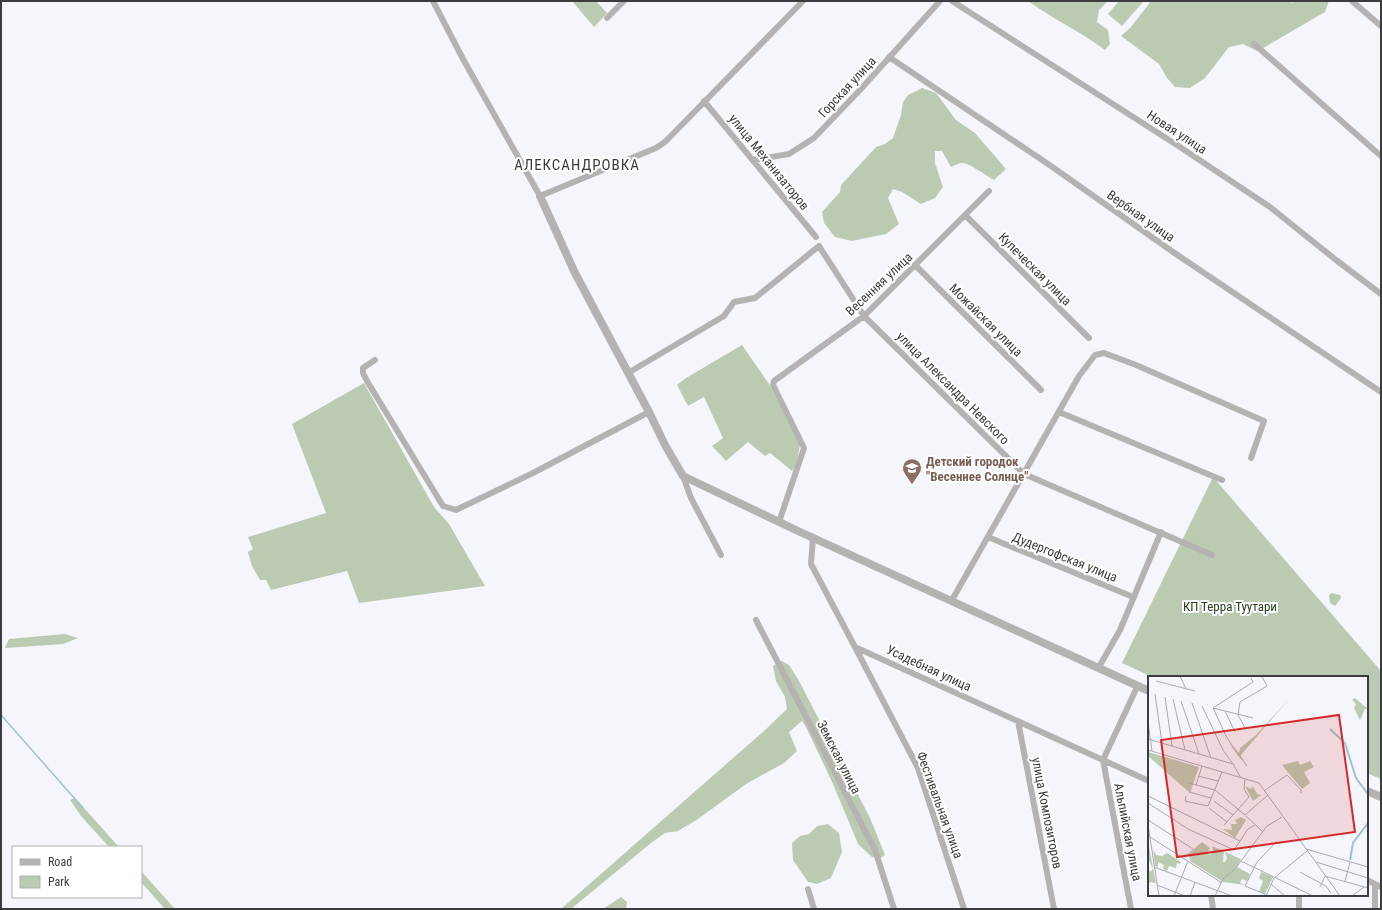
<svg xmlns="http://www.w3.org/2000/svg" width="1382" height="910" font-family="'Roboto Condensed',sans-serif">
  <rect width="100%" height="100%" fill="#f5f6fc"/>
  <path fill="#bacbb2" d="M572,1H596L607,13L594,27Z
    M1028,1H1108L1099,10L1097,22L1108,30L1110,44L1105,50C1081,32 1053,19 1028,1Z
    M1119,1L1143,2L1122,26L1108,14Z
    M1151,1H1291V3L1296,1H1329L1325,12L1265,47L1257,51L1243,44L1229,47L1205,78L1190,88L1175,87L1167,78L1159,64L1121,36L1131,27Z
    M922,88L936,93L956,120L975,133L1006,169L994,180C988,177 969,163 963,163C959,163 955,165 951,167L942,151H935V163L943,187L935,198L921,204L902,192L893,189L888,198L899,224L886,234L852,241L835,237L824,223L822,212L840,192L841,185L876,147L885,144L893,138L901,115L903,102L908,95Z
    M742,345L769,384L800,445L796,465L792,471L770,453L765,456L748,442L726,461L712,446L723,438L704,397L688,406L677,385L686,378Z
    M364,383L434,507L449,524L485,586L359,603L347,571L271,590L266,580H260L252,566L248,552L253,549L248,537L326,513L292,424Z
    M1213,477L1381,671V779L1367,773V677H1152L1122,663Z
    M1332,593L1340,595L1341,598L1335,606L1330,603L1329,595Z
    M65,634L78,638L63,644L5,648L9,639Z
    M782,661L789,665L798,679L870,818L885,855L879,859L872,857L858,844L833,784L806,727L802,721L789,732L797,751L784,763L746,784L698,819L678,831L665,833L651,843L571,909H561L765,730L787,709L785,697L776,681L773,666Z
    M75,798L119,847H109L81,816L70,800Z
    M828,824L839,833L842,852L831,878L817,884L808,882L793,860L792,843L800,836L809,834L817,826Z
    M141,871L175,909H165L141,882Z
    M621,897L627,902L626,909H603Z"/>
  <g fill="none" stroke-linecap="round" stroke-linejoin="round">
    <path stroke="#9fc1d1" stroke-width="1.5" d="M1,715L83,808"/>
    <path stroke="#b5b2b2" stroke-width="6" d="M433,1L463,59L540,196L656,148L665,142L803,1
      M952,1L1180,147L1270,207L1336,260L1381,294
      M1352,1L1381,26
      M607,18L624,1
      M1254,44L1381,156
      M889,57L1051,166L1173,252L1381,392
      M704,101L816,237
      M753,160L789,154L814,138L860,90L940,1
      M965,215L1089,338
      M915,265L1041,390
      M375,360L363,368V373L367,381L443,506L456,510L533,473L649,412
      M628,373L724,316L734,302L755,298L819,246L864,316L1024,474L1212,555
      M1059,412L1222,480
      M683,476L691,498L721,555
      M779,522L804,448L773,385L774,381L864,316L989,191
      M988,537L1133,597
      M813,538L811,564L855,647L1149,781
      M952,600L1079,376L1095,355L1104,353L1136,365L1264,421L1251,458
      M756,620L875,850L894,909
      M855,647L918,768L964,909
      M1099,667L1120,630L1161,532
      M1018,721L1054,909
      M1103,760L1131,909
      M1103,760L1138,685
      M1367,880L1381,887
      M1375,884V909
      M808,889L814,909
      M1211,895L1213,909
      M1299,909V895"/>
    <path stroke="#b5b2b2" stroke-width="8" d="M540,196L575,273L649,412L665,445L683,476L798,531L1149,691
      M1367,791L1381,797"/>
  </g>
  <defs>
    <g id="school-pin" transform="scale(1)"><path d="M0 17L-7.5 6A9.5 9.5 0 1 1 7.5 6Z" fill="#8d6e63" stroke="#fff"/><path d="M0-5L7-2L0 1L-7-2ZM-4 1L0 2.5L4 1V4Q0 6-4 4Z" fill="#fff"/></g>
  </defs>
  <g fill-rule="evenodd">
    <use href="#school-pin" x="912" y="468"/>
  </g>
  <g text-anchor="middle" dominant-baseline="central" stroke-width="4" stroke-linejoin="round" paint-order="stroke">
    <g font-size="13" fill="#3b3c3e" stroke="#fff">
      <text transform="translate(847 87) rotate(-47)">Горская улица</text>
      <text transform="translate(1177 132) rotate(33)">Новая улица</text>
      <text transform="translate(769 162) rotate(51)">улица Механизаторов</text>
      <text transform="translate(1141 216) rotate(35)">Вербная улица</text>
      <text transform="translate(1035 269) rotate(45)">Купеческая улица</text>
      <text transform="translate(879 284) rotate(-43)">Весенняя улица</text>
      <text transform="translate(986 320) rotate(45)">Можайская улица</text>
      <text transform="translate(953 388) rotate(45)">улица Александра Невского</text>
      <text transform="translate(1065 557) rotate(22)">Дудергофская улица</text>
      <text transform="translate(929 668) rotate(25)">Усадебная улица</text>
      <text transform="translate(839 757) rotate(63)">Земская улица</text>
      <text transform="translate(940 805) rotate(70)">Фестивальная улица</text>
      <text transform="translate(1047 813) rotate(79)">улица Композиторов</text>
      <text transform="translate(1128 832) rotate(79)">Альпийская улица</text>
    </g>
    <g font-size="13" font-weight="bold" fill="#785e54" stroke="#fff" text-anchor="start">
      <text x="926" y="461">Детский городок<tspan x="926" dy="15">"Весеннее Солнце"</tspan></text>
    </g>
    <g font-size="13" fill="#253f17" stroke="#fff">
      <text x="1230" y="606">КП Терра Туутари</text>
    </g>
    <g font-size="15" letter-spacing="1" fill="#3b3c3e" stroke="#fff">
      <text x="577" y="165">АЛЕКСАНДРОВКА</text>
    </g>
  </g>
  <g transform="translate(1148 676)">
    <rect width="220" height="220" fill="#f5f6fc"/>
    <path d="M207,22L220,33H217L212,44L206,32L208,28L204,24ZM141,23L93,79L94,85L80,66L91,77L92,72L108,59ZM0,76L51,91L42,117L0,80ZM150,85L152,89L162,85L166,91L156,96L162,107L154,113L134,89ZM97,110L103,113L105,110L109,118L113,119L105,125ZM93,141L98,144L87,162L75,153L84,154L83,148H89L87,144ZM54,166L62,172L59,177L62,179L65,175L64,170L76,175L75,186H77L79,182L77,176L93,183L89,191L102,198L99,205L94,203L92,207L97,209L75,206L42,185L41,179L36,181ZM1,171L8,207L2,206L0,209V192L2,196L5,193L0,182ZM5,173L8,179L14,180L19,177L33,186L32,188L29,187L28,192L21,190L19,195L15,193L16,189L10,186V191L7,190ZM113,196L125,201L117,218L111,216L115,205L111,202Z" fill="#bacbb2"/>
    <path fill="none" stroke="#9fc1d1" stroke-width="2" d="M182,53L197,67L208,102L220,118M202,184L205,167L220,147"/>
    <path fill="none" stroke="#abacb0" stroke-width="1" d="M32,0L38,13M8,5L47,15M7,18L14,67M17,21L24,70M25,23L37,74M33,25L51,78M44,27L63,82M54,30L75,74L85,88M65,32L79,62L99,90M65,32L105,6L103,2M65,32L105,42M77,35L87,56M0,46L4,75M97,52L90,39L92,26L119,10L114,1M0,63L85,88L93,102M0,74L111,107L192,220M50,100L70,105M41,107L67,114L97,139L120,119M48,109L54,90M116,115L139,99L153,114V117M41,116L63,122M0,120L92,165M38,120L37,125L60,130L74,96M66,125L85,139M0,127L40,153L86,174L100,153L107,149M61,132L79,146M98,140L115,156M0,144L45,173M0,149L11,220M76,149L101,121L96,113L97,103M2,161L74,207M158,173L220,191M93,185L126,201M168,186L220,202M6,191L84,220M152,196L178,210L183,217M126,201L165,220M197,205L202,186M123,208L137,220M9,209L37,220M172,211L177,200L220,212M119,219L97,210L109,186L129,165M26,220L40,185M42,220L47,206M67,220L75,203L87,193L119,150L134,141M118,220L126,202L159,175M204,220L216,211"/>
    <path fill="#d62828" fill-opacity="0.15" stroke="#d62828" stroke-width="2" d="M191,39L207,156L29,181L13,64Z"/>
    <rect width="220" height="220" fill="none" stroke="#3b3c3e" stroke-width="2"/>
  </g>
  <rect width="1382" height="910" fill="none" stroke="#3b3c3e" stroke-width="4"/>
  <rect x="12" y="846" width="130" height="52" fill="#ffffff" stroke="#b1b1b2"/>
  <rect x="20" y="859" width="20" height="6" fill="#b5b2b2" stroke="#b1b1b2"/>
  <text x="48" y="866" font-size="12" fill="#3b3c3e">Road</text>
  <rect x="20" y="876" width="20" height="12" fill="#bacbb2" stroke="#b1b1b2"/>
  <text x="48" y="886" font-size="12" fill="#3b3c3e">Park</text>
</svg>
